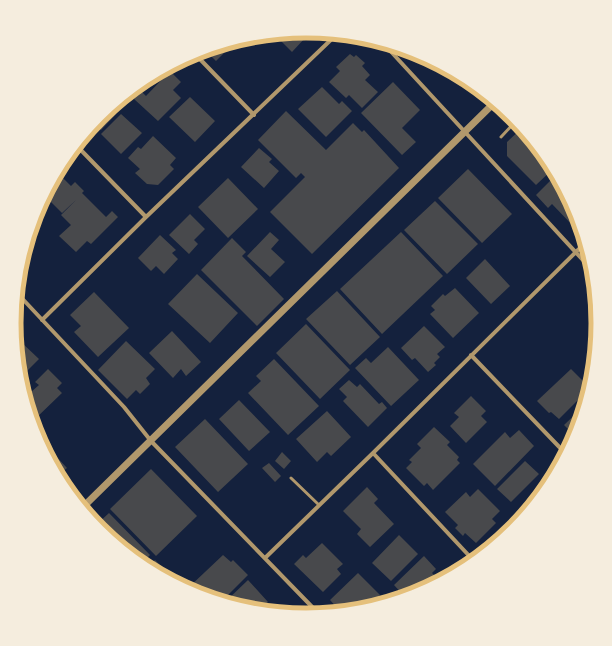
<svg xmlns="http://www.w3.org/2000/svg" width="612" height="646" font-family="Montserrat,sans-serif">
  <rect width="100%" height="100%" fill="#14213d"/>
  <path fill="#48494c" d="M295,32H299L305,38L292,52L274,34Z
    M229,43L232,45L216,61L205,50Z
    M409,50L418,53L421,55L417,59Z
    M350,54L354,57L356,55L365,63L362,66L370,75L365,80L378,92L362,108L349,95L346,98L329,82L340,71L336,67Z
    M170,71L181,82L173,90L181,98L158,121L134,99L141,91L146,96Z
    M157,73L146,85L142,81L144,80Z
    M393,82L420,110L402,128L416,142L402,155L361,113Z
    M322,87L339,104L342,101L352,111L326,137L298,109Z
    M190,97L215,121L195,142L169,117Z
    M119,100L120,102L115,107L119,111L101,130L94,123L100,116Z
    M286,111L326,150L353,123L362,132L364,130L399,168L312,254L270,212L305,177L301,173L296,178L258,140Z
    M121,114L142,133L121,154L101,134Z
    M522,128L549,161L553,169L536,185L507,156V142Z
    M153,136L176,158L170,165L174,169L158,185L147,184L135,173L140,169L128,158L138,147L141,149Z
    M259,148L272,159L269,162L279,171L264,188L241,167Z
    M468,169L512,214L482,243L438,198Z
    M556,175L576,211L580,226L577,230L552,204L548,208L536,195Z
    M62,177L71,186L75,182L84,191L82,193L106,217L112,211L118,217L91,244L87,241L76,252L59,236L71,225L61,215L76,200L62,213L45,196Z
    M228,178L258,209L228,238L198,207Z
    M435,201L478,244L447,274L404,230Z
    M190,214L205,229L194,240L198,244L189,254L169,235Z
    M31,229L34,232L28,237Z
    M270,232L279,240L271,249L285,262L270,277L247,256Z
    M401,232L443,276L382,334L340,289Z
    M160,235L176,250L172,253L178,259L164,274L156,266L151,271L138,258Z
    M232,238L246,252L242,256L284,299L257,326L201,270Z
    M485,259L510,286L491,304L466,278Z
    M197,274L238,313L210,343L168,304Z
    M455,288L479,313L453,338L430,314L435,310L431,306L443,294L445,296Z
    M337,291L380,337L350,365L306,319Z
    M94,292L129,328L98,357L74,332L81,326L70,315Z
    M306,324L350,370L320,399L276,353Z
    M424,326L445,347L437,354L440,357L434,363L436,365L428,372L415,358L412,360L401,348Z
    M172,331L201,362L186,376L181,369L173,378L149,353Z
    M20,341L39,359L19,379L16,345Z
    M126,341L155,369L146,378L150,384L140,394L136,390L127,399L98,370Z
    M388,347L419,380L391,406L355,368L366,358L371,363Z
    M596,348L594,363L587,356Z
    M274,359L319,406L288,435L248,393L261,381L256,376Z
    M48,369L62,383L57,388L62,393L34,420L31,416L21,384L22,383L31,392L39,385L35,382Z
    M571,369L590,388L559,419L551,412L549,413L537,401Z
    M592,370L593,371L591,383L585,377Z
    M349,380L357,387L360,384L379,404L382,402L387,408L368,427L343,401L347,397L339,389Z
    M471,396L486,411L481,416L487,422L466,443L450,426L459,417L454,413Z
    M239,400L270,432L249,451L219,419Z
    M585,405L576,435L575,436L564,425Z
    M327,411L351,437L331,456L327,452L317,462L296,439Z
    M205,419L248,464L218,492L175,447Z
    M434,427L450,442L447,445L459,457L457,460L460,463L433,490L427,483L424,486L406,468L412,462L409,460L421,448L417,444Z
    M519,430L534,446L495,486L473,464L505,432L510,438Z
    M282,452L291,461L284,469L275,461Z
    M54,454L67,468L62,472L72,483L66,488L49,458Z
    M525,461L539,474L511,502L497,489Z
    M269,463L281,476L275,482L262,468Z
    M151,469L197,516L156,556L110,509Z
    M553,477L549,485L533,505L528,500Z
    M367,487L378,499L374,503L394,524L370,547L357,534L361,529L343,511Z
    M478,489L500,511L492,519L496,523L476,543L465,533L463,536L455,528L458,525L445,512L466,492L470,497Z
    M109,513L150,555L141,564L96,525Z
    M503,530L507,534L488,549L486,547Z
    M399,535L418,554L391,581L372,563Z
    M322,543L343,564L337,569L341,574L323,592L294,564L303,555L306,558Z
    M223,555L231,562L233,560L248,575L222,601L194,593L187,589Z
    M424,556L436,569L432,573L440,581L418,593L405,597L394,585Z
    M155,560L164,569L159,574L148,568Z
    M358,573L380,595L366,608L341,612L330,600Z
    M248,580L268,602L259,610L249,609L225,602Z"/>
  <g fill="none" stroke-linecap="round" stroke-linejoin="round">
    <path stroke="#b1986c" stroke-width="3" d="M501,137L516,121
      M291,478L319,505"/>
    <path stroke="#b1986c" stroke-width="4" d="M383,43L593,271
      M194,53L254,115
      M76,145L146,217
      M17,293L124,407L151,441L319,614
      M42,320L146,217L337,34
      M471,355L566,454
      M373,453L474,561
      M265,558L373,453L585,243"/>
    <path stroke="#b1986c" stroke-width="7" d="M82,508L495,102"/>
  </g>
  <path d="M0 0H612V646H0ZM21 323a285 285 0 1 1 570 0a285 285 0 1 1-570 0Z" fill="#f5edde" fill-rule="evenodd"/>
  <path fill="none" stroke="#e5c07b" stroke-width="5" d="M21 323a285 285 0 1 1 570 0a285 285 0 1 1-570 0Z"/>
</svg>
